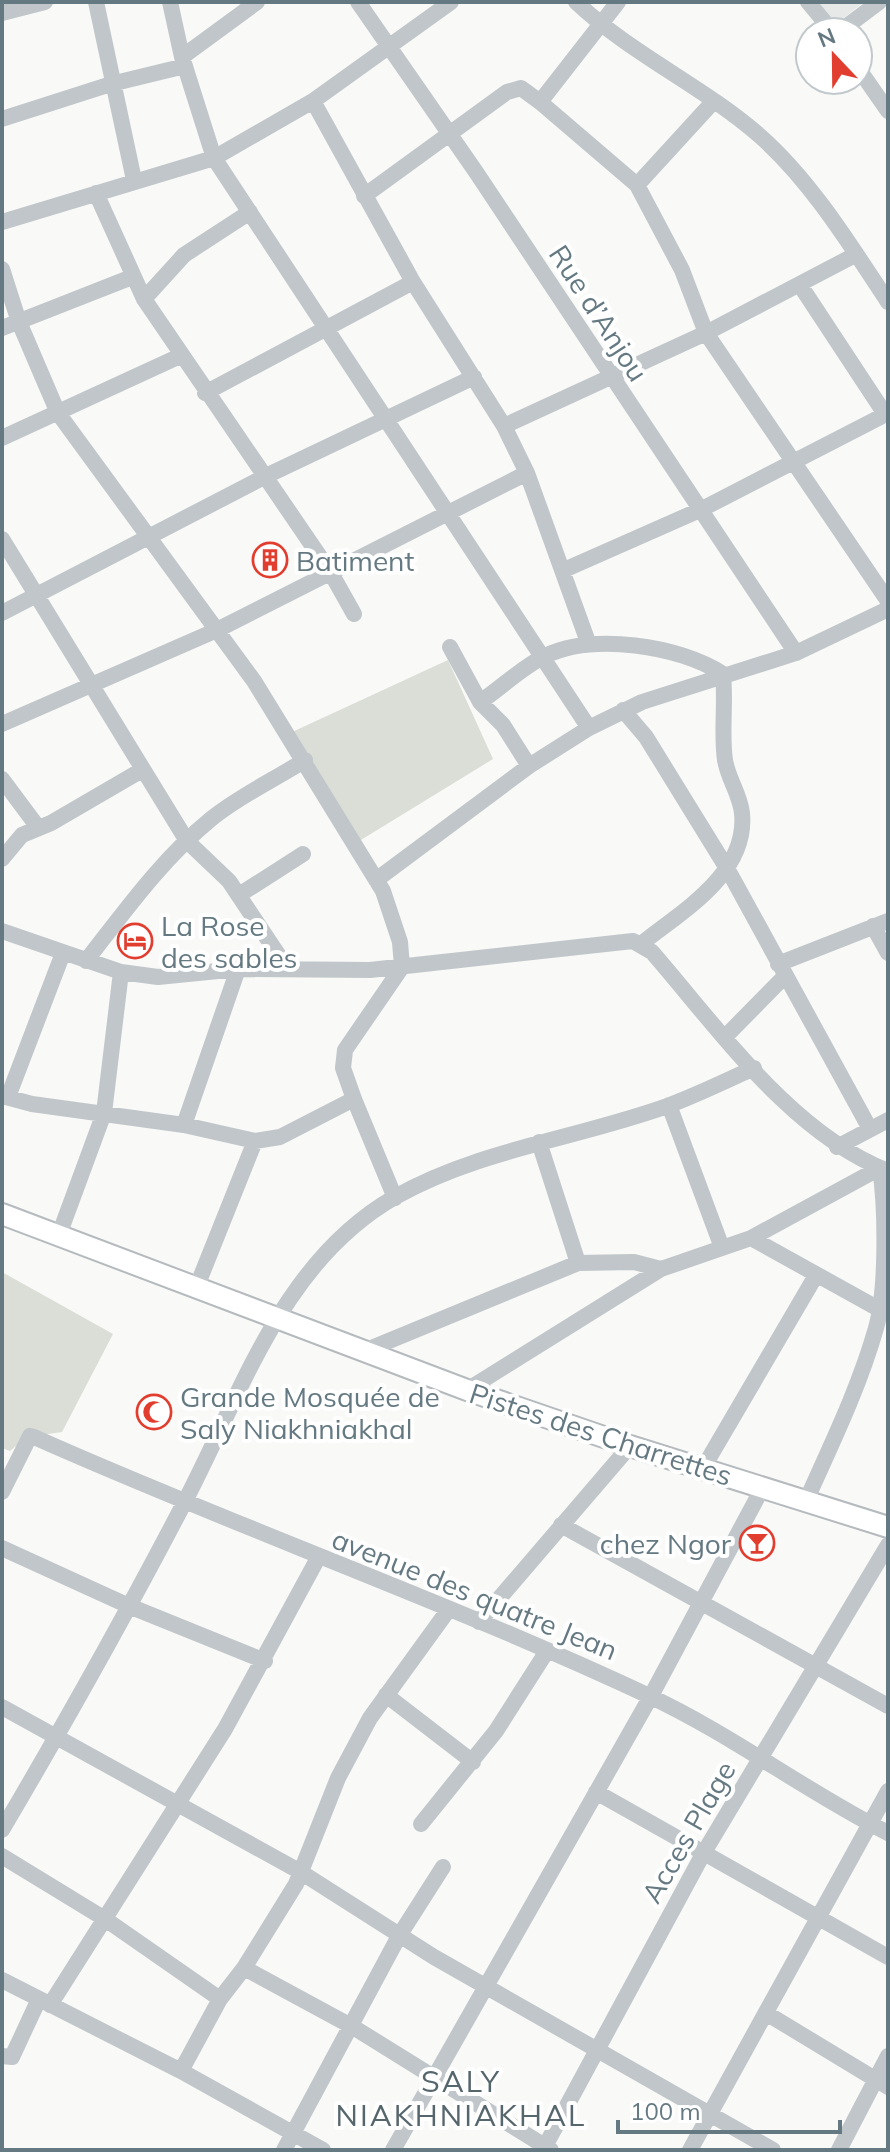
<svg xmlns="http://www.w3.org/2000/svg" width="890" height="2152" font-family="Mulish,sans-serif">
  <rect width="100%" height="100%" fill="#f9f9f7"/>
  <path fill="#e7e9e8" d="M809,2H864L833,26Z"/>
  <path fill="#daded6" d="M448,660L493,759L356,843L290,733Z
    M2,1272L113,1334L62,1432L27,1437L10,1451L2,1448Z"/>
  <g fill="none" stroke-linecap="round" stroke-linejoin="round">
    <g stroke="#b4babd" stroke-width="24">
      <path id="major" d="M2,1214L467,1390L630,1446L888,1527"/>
    </g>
    <path stroke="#c0c6c9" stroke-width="16" d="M96,2L134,180
      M170,2L182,57L214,158L589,728
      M358,2L476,172L796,653
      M576,2C632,55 703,86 760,136C811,181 851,246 888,302
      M808,2L833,32
      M2,13L45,2
      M839,32L879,2
      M182,57L257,2
      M858,68L888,111
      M313,101L413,282L504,426L527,473L588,642
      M540,102L637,185L682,270L706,333L888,601
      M2,119L111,84L185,66
      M637,185L713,102
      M96,193L144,299L331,573L354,614
      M364,196L507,92L521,88L540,102L618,2
      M2,222L214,158L313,101L451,2
      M2,269L19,322L58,413L254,681L383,891L400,942L402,967L345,1050L343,1068L354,1099
      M800,285L885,414
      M144,299L184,255L250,212
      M2,328L132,277
      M205,393L413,282
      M504,426L706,333L855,255
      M2,438L180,356
      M2,539L187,841L229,881L287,968
      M564,570L700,510L888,413
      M2,613L266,476L474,377
      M450,647L480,702L503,725L529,766
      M480,702C501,688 522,667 545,656C593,633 678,645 723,674C726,703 721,733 725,760C728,779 740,794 742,813C748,874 682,911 641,944
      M623,710L646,737L728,870L870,1129
      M2,724L217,630L527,473
      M2,779L37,826
      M2,859L22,835L51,823L142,770
      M376,880L529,766L589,728L642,702L796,653L888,609
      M239,895L303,854
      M873,926L888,953
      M2,931L121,972L158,977L238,969L370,970L633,941L652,952C718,1028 792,1134 888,1171
      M86,961C125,911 162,859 211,819C239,796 274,780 305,760
      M778,964L888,921
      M726,1036L785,976
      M2,1096L32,1104L184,1125L255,1141L280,1137L354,1099L395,1198
      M8,1097L63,953
      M669,1105L721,1245
      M184,1125L238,969
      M539,1142L578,1263
      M837,1147L888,1120
      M59,1235L104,1113L121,972
      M751,1238L886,1313
      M197,1286L255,1141
      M362,1352L578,1263L634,1262L661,1269L751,1238L880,1168C886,1209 887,1289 876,1328C859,1388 831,1445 806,1501
      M467,1390L661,1269
      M702,1470L815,1277
      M2,1492L30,1436L34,1437C236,1527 446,1601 647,1695C731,1734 805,1791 888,1833
      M561,1525L888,1706
      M2,1548L129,1606L265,1661
      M479,1622L630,1446
      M386,1695L473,1762
      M2,1707L299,1871L434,1957L773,2150
      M596,1792L888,1957
      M421,1824L496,1731L547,1651
      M2,1830C65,1723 125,1616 182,1507C241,1396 280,1263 395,1197C480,1149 580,1138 670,1105C699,1094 726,1081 754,1068
      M2,1856L105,1919L220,1999
      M244,1968L353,2027L551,2150
      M2,1980L181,2071L323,2150
      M50,2005L225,1729L318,1558
      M766,2013L888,2087
      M2,2056L12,2057L39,1999
      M181,2071L220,1999L244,1968L296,1884L338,1778L370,1718L449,1609
      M284,2150L399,1936L443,1867
      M393,2150L651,1696L763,1487
      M543,2150L703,1854L888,1545
      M690,2150L888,1791
      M839,2150L888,2056"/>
    <use href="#major" stroke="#fff" stroke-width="20"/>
  </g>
  <defs>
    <g id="building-ring" transform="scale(1.8)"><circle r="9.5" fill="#fff" stroke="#e13e2f" stroke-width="1.5"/><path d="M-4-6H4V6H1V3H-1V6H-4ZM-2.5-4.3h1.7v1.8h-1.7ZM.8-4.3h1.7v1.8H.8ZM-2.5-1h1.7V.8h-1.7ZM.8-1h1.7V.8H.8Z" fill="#e13e2f"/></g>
    <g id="hotel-ring" transform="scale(1.8)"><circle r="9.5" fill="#fff" stroke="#e13e2f" stroke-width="1.5"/><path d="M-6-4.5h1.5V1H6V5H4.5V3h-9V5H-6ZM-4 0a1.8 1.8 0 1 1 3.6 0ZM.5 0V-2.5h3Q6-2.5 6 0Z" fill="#e13e2f"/></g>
    <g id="mosque-ring" transform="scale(1.8)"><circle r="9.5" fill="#fff" stroke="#e13e2f" stroke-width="1.5"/><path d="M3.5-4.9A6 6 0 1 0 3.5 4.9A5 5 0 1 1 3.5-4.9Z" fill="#e13e2f"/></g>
    <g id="bar-ring" transform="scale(1.8)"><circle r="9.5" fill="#fff" stroke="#e13e2f" stroke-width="1.5"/><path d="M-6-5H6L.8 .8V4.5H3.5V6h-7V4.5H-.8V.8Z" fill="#e13e2f"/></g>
  </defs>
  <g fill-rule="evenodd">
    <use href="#building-ring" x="270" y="560"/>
    <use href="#hotel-ring" x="135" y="941"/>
    <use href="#mosque-ring" x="154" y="1412"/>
    <use href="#bar-ring" x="757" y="1543"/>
  </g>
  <g text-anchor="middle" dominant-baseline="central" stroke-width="8" stroke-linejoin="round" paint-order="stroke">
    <g font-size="28" fill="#657982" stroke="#fff">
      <text transform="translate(599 313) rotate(57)">Rue d’Anjou</text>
      <text transform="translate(601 1434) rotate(18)">Pistes des Charrettes</text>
      <text transform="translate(475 1594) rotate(22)">avenue des quatre Jean</text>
      <text transform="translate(688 1832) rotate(-60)">Acces Plage</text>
    </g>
    <g font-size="28" fill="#657982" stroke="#fff" text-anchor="start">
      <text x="296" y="560">Batiment</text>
      <text x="161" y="925">La Rose<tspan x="161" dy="32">des sables</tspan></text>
      <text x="180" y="1396">Grande Mosquée de<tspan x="180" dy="32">Saly Niakhniakhal</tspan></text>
      <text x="731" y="1543" text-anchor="end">chez Ngor</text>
    </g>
    <g font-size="30" letter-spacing="2" fill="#56666d" stroke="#fff">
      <text x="461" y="2081">SALY<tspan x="461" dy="34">NIAKHNIAKHAL</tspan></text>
    </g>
  </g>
  <rect width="890" height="2152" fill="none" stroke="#657982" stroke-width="8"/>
  <g transform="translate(834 56) rotate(338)"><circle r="38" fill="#ffffff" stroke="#c1c9cd" stroke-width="2"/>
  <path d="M0-6L14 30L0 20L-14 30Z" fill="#e13e2f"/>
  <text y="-12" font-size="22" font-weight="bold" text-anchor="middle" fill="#657982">N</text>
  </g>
  <path d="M618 2120v12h222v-12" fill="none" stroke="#657982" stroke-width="4"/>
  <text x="630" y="2120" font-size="24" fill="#657982" stroke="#ffffff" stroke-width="6" paint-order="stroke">100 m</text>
</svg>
